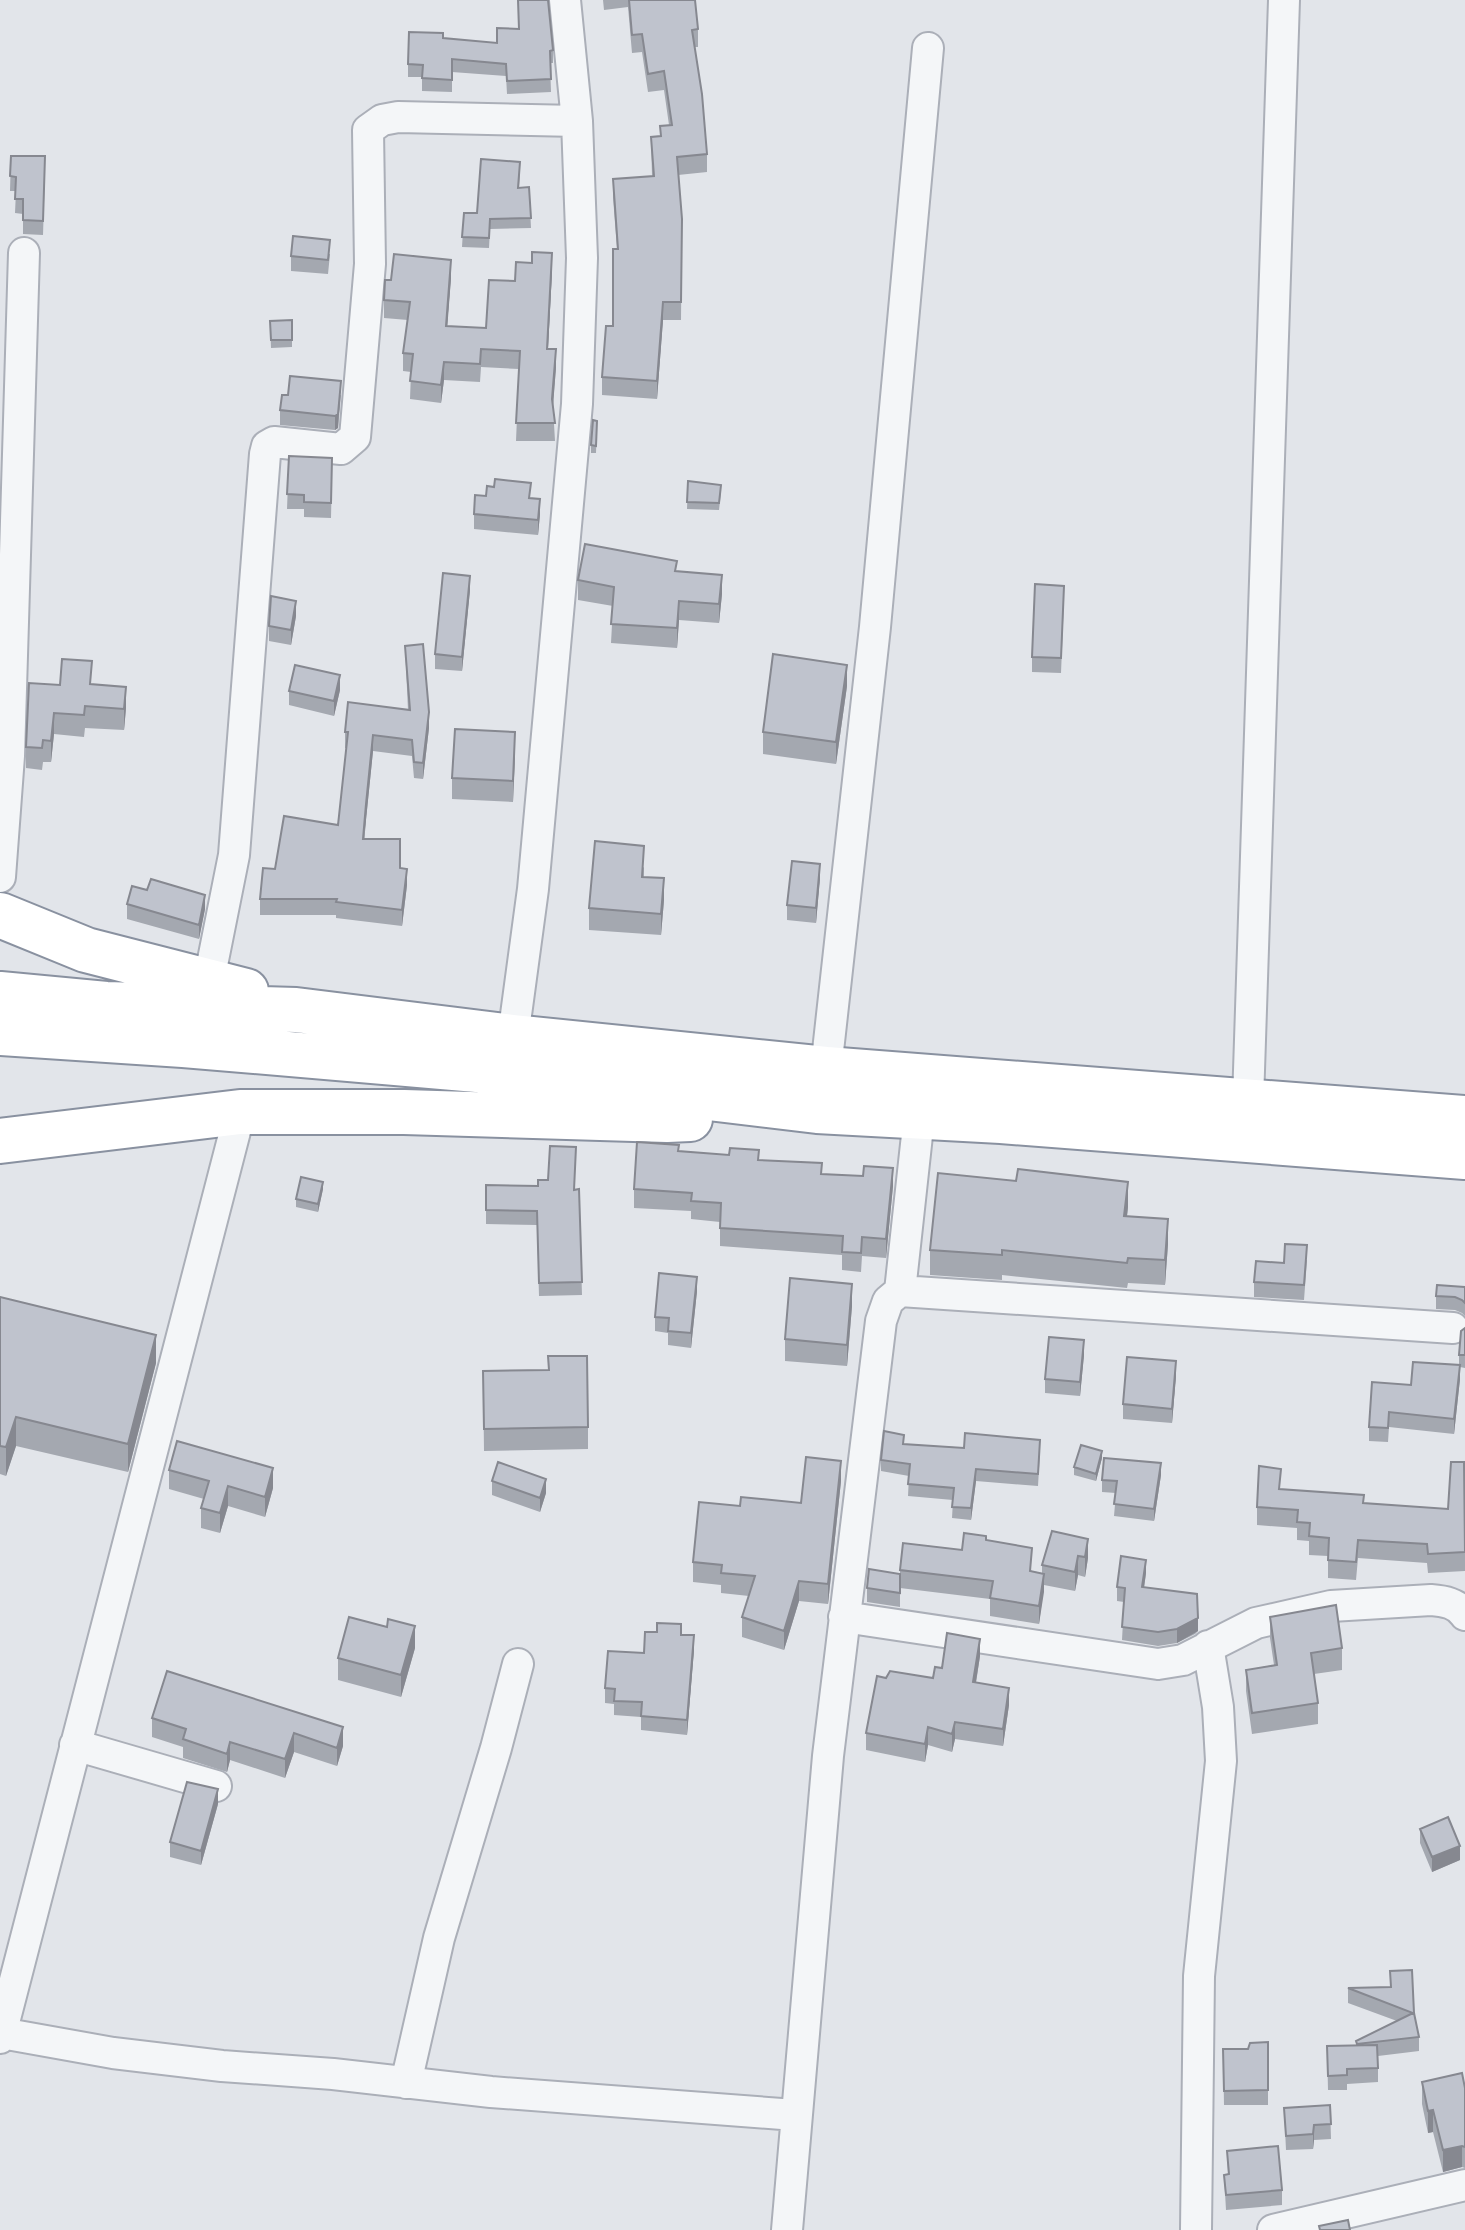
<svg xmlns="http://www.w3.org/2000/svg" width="1465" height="2230" font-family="'DM Sans',sans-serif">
  <rect width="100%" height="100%" fill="#e2e5ea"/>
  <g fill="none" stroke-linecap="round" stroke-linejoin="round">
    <g stroke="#abafb8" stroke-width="34">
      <path id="minor" d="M0,877L9,756L24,253
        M209,980L234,855L265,454L267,446L274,442L341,449L355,437L370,264L368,130L382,120L398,117L577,121
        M513,1037L533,889L577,404L582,258L577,121L565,0
        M826,1069L875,627L928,48
        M1248,1101L1284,0
        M900,1291L1453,1328
        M844,1617L1158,1664L1183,1660L1256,1623L1331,1606L1431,1600C1444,1601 1457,1603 1465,1615
        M75,1745L216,1786
        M1,2033L113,2053L222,2066L333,2074L491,2092L795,2115
        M0,2038L240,1112
        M406,2083L439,1938L496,1748L518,1664
        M787,2230L828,1756L881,1321L888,1301L900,1291L919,1117
        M1196,2230L1199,1976L1221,1761L1218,1707L1208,1646
        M1273,2230L1465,2185"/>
    </g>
    <g stroke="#8991a0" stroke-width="48">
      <path id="highway" d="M0,915L86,950L246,991
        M0,994L106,1004L296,1010L513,1037L826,1069L1465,1118
        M0,1033L183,1045L477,1070L817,1111L1001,1121L1465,1157
        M0,1141L240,1112H404L667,1120L690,1119"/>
    </g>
    <use href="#minor" stroke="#f4f6f8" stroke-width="30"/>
    <use href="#highway" stroke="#fff" stroke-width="44"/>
  </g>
  <path fill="#a4a8b0" d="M603,0H695L698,29V47H695L707,154V172L678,175L682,219L681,320H663L657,399L602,395V377L613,326L617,249L613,197V179L652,176L651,137L660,136V126L669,125L664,90L648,92L642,52L632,53L628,7L604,10Z
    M443,38L553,50V63H550L551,92L507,94L506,76L452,72V92L422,91V77H408V64Z
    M11,156L45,171L43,235L23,234V214L15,213L16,191H10Z
    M520,172L519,188L529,187L531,228L490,229L489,248L462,247L464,213H477Z
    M330,254L328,274L291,271V256Z
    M552,271L548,349L556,367L553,407L555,441H516L519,369L481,367L480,382L444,380L441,403L410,399L411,372L403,371V353L408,320L384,318V300L451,278L447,326L486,328L515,281Z
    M292,320V347L271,348L270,321Z
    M341,395L338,428L335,430L280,425V410Z
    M597,421L596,453H591V445Z
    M289,456L332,472L331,518L304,517V509H287Z
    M688,481L721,492L719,510L687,509Z
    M531,498L540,514L538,535L474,529V514Z
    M677,571L722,594L719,623L679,620L677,648L611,643L613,606L578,600V580Z
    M470,590L462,671L435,669V654Z
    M1064,600L1061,673L1032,672V657Z
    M296,616L291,645L269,641V626Z
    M405,646L429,728L423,779L414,778L412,756L373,751L364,839L400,868L407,885L402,926L336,918V915H260V899L275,869L338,825L347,748H345V732L408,710Z
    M92,684L126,708L124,730L85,728L84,737L54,734L51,762H43L42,770L26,768V747L60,685Z
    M847,686L836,764L763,754V732Z
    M340,690L334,716L289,705V691Z
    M515,753L513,802L452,799V778Z
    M644,867V877L664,900L661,935L589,930V908Z
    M820,878L816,923L787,920V905Z
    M127,904L205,909L199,939L127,919Z
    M679,1151L759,1160L822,1174L893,1186L886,1258L862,1256L861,1272L842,1270V1255L720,1246V1222L691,1219V1211L634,1208V1189Z
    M486,1185L579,1189L582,1295L539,1296L537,1225L486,1224Z
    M323,1189L318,1212L296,1207V1199Z
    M1128,1207L1127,1216L1168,1244L1165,1285L1128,1283L1127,1288L1002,1275V1280L930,1275V1250Z
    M1307,1260L1304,1300L1254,1297V1282L1284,1263Z
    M1465,1287V1316L1462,1313L1455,1310L1436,1309V1296Z
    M697,1291L691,1348L668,1345V1333L655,1331V1317Z
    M0,1297L156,1363L128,1472L16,1446L6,1476L0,1474Z
    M852,1306L847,1366L785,1361V1339Z
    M1465,1328V1368L1460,1367V1379L1454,1434L1389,1427L1388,1442L1369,1441V1427L1411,1385L1459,1364V1355Z
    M1084,1355L1080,1396L1045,1393V1379Z
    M483,1371L588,1427V1449L484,1451Z
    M1176,1376L1172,1423L1123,1419V1404Z
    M904,1444L1040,1452L1038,1486L976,1481L971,1520L952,1518L953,1500L908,1496L909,1476L881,1471V1460Z
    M1102,1458L1096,1481L1074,1475V1467Z
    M169,1470L273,1488L265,1517L228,1506L220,1533L201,1528V1508L204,1499L169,1489Z
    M1161,1475L1154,1521L1114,1516L1116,1493L1102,1492V1480Z
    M1465,1476V1571L1428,1573L1427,1563L1358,1558L1356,1580L1328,1578V1556L1309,1555V1541L1297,1540V1528L1257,1525V1507L1281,1489L1364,1503L1448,1509Z
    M492,1481L546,1493L540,1512L492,1495Z
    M841,1481L828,1604L799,1601L784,1650L742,1637V1617L749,1596L721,1593V1585L693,1582V1562L740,1506L801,1503Z
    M1052,1531L1088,1558L1085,1577L1078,1575L1075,1591L1044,1585L1039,1624L990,1616V1599L900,1588V1607L867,1602V1588L900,1574V1570L962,1550L986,1540L1032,1571L1042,1573V1565Z
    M1146,1573L1144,1588L1198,1631L1195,1634L1177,1643L1158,1646L1122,1640L1124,1602L1117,1601V1587Z
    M1270,1617L1342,1648V1670L1314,1674L1318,1703V1724L1252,1734L1246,1691V1670L1274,1665L1270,1638Z
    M681,1635L694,1650L687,1735L641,1730V1717L614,1715V1704L605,1703V1688L644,1653Z
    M415,1648L401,1697L338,1680V1658Z
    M980,1656L976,1683L1009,1705L1003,1746L955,1739L952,1752L928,1745L925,1762L866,1750V1733L933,1678L942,1668Z
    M167,1671L343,1746L337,1766L294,1752L285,1778L230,1760L227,1772L183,1758V1747L152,1737V1718Z
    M218,1804L201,1865L170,1857V1842Z
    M1420,1829L1460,1860L1432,1872L1420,1843Z
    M1390,1971L1414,2013L1419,2037V2051L1378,2056V2082L1347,2084V2090H1328L1327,2046L1356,2045V2041L1397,2021L1348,2003V1988L1390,1987Z
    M1268,2042V2105H1224L1223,2049H1248Z
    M1422,2082L1465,2088V2168L1462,2167L1443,2172L1433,2132L1428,2133L1422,2104Z
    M1330,2105L1331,2139L1314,2140L1313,2149L1286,2150L1284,2108Z
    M1227,2151L1282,2190V2205L1226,2210L1224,2175H1228Z"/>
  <path fill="#868890" d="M552,253V271L547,367V349Z
    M451,260V278L446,344V326Z
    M663,302V320L657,399V381Z
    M556,349V367L552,417V399Z
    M444,362V380L441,403V385Z
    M341,381L338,428L335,430V416Z
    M540,499V514L538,535V520Z
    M722,575V594L719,623V604Z
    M470,576V590L462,671V657Z
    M296,601V616L291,645V630Z
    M679,601V620L677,648V628Z
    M847,665V686L836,764V742Z
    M340,675V690L334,716V701Z
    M126,687V708L124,730V709Z
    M429,712V728L423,779V763Z
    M54,713V734L51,762V741Z
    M515,732V753L513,802V781Z
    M373,735V751L366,820L363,855L366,804Z
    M820,864V878L816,923V908Z
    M407,869V885L402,926V910Z
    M664,878V900L661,935V914Z
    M205,895V909L199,939V925Z
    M893,1168V1186L886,1258V1239Z
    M323,1182V1189L318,1212V1204Z
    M1128,1182V1207L1124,1241V1216Z
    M1168,1219V1244L1165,1285V1260Z
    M697,1277V1291L691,1348V1333Z
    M852,1284V1306L847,1366V1345Z
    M156,1335V1363L128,1472V1444Z
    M1084,1340V1355L1080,1396V1382Z
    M1176,1361V1376L1172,1423V1409Z
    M1460,1365V1379L1454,1434V1419Z
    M16,1417V1446L6,1476V1447Z
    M1102,1451V1458L1096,1481V1474Z
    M841,1461V1481L828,1604V1584Z
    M1161,1463V1475L1154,1521V1509Z
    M273,1468V1488L265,1517V1497Z
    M976,1469V1481L971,1520V1508Z
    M546,1479V1493L540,1512V1498Z
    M228,1486V1506L220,1533V1513Z
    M1088,1539V1558L1085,1577V1557Z
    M1078,1556V1575L1075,1591V1572Z
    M1146,1560V1573L1142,1601V1587Z
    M1044,1574V1592L1039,1624V1606Z
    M799,1581V1601L784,1650V1631Z
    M1198,1618V1631L1177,1643V1629Z
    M415,1626V1648L401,1697V1675Z
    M694,1635V1650L687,1735V1720Z
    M980,1639V1656L973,1700V1682Z
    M1009,1688V1705L1003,1746V1729Z
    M955,1722V1739L952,1752V1734Z
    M343,1727V1746L337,1766V1748Z
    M928,1727V1745L925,1762V1744Z
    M294,1733V1752L285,1778V1759Z
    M230,1742V1760L227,1772V1754Z
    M218,1789V1804L201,1865V1851Z
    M1460,1846V1860L1432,1872V1857Z
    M1433,2110V2132L1428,2133V2111Z
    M1314,2125V2140L1313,2149V2134Z
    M1462,2146V2167L1443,2172V2150Z"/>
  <path fill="#bfc3cd" stroke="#868890" stroke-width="2" d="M518,0H548L553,50L550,51L551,79L507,81L506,64L452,59V80L422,78L423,65L408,64L409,32L443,33V38L497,43V28L519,29Z
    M629,0H695L698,29L692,30L702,94L707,154L677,157L682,219L681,302H663L657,381L602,377L606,326H613V249H618L613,179L654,176L651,137L661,136L660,126L672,125L664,71L648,74L642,34L632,35Z
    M11,156H45L43,221L23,220V199H15L16,177L10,176Z
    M481,159L520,162L518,188L529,187L531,218L490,219L489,238L462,237L464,213H477Z
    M293,236L330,240L328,260L291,256Z
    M532,252L552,253L547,349H556L552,399L555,423H516L520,351L481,349L480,364L444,362L441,385L410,381L413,354L403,353L410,302L384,300L385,280H391L394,254L451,260L446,326L486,328L489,280L515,281L516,262L532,263Z
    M292,320V340H271L270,321Z
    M290,376L341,381L338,414L335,416L280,410L282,395H288Z
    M593,420L597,421L596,446L591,445Z
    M289,456L332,458L331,503L304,502V495L287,494Z
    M495,479L531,483L529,498L540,499L538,520L474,514L475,495L486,496L487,486L494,487Z
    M688,481L721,485L719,503L687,502Z
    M585,544L677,561L675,571L722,575L719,604L679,601L677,628L611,624L614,587L578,580Z
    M443,573L470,576L462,657L435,654Z
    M1035,584L1064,586L1061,658L1032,657Z
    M271,596L296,601L291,630L269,626Z
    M423,644L429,712L423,763L414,762L412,740L373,735L366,804L363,839H400V868L407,869L402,910L336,902L337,899H260L263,868L275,869L284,816L338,825L348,732H345L348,702L410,710L405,646Z
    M773,654L847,665L836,742L763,732Z
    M62,659L92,661L90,684L126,687L124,709L85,706L84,715L54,713L51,741L43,740L42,748L26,747L29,683L60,685Z
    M295,665L340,675L334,701L289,691Z
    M455,729L515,732L513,781L452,778Z
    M595,841L644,846L642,877L664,878L661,914L589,908Z
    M792,861L820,864L816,908L787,905Z
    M151,879L205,895L199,925L127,904L132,886L147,890Z
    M637,1142L679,1145L678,1151L729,1155L730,1148L759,1150L758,1160L822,1163L821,1174L863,1176L864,1166L893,1168L886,1239L862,1237L861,1253L842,1252L843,1236L720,1228L721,1203L691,1201L692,1193L634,1189Z
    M550,1146L576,1147L574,1190L579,1189L582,1282L539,1283L537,1211L486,1210V1185L538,1186V1180H548Z
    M1018,1169L1128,1182L1124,1216L1168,1219L1165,1260L1128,1258L1127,1263L1002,1250V1255L930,1250L938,1173L1016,1181Z
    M301,1177L323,1182L318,1204L296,1199Z
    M1285,1244L1307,1245L1304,1285L1254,1282L1256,1261L1284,1263Z
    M659,1273L697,1277L691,1333L668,1331L669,1318L655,1317Z
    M790,1278L852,1284L847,1345L785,1339Z
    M1437,1285L1465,1287V1303L1462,1300L1455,1297L1436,1296Z
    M0,1297L156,1335L128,1444L16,1417L6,1447L0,1446Z
    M1465,1328V1355H1459L1461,1331Z
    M1049,1337L1084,1340L1080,1382L1045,1379Z
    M548,1356H587L588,1427L484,1429L483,1371L549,1370Z
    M1127,1357L1176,1361L1172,1409L1123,1404Z
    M1413,1362L1460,1365L1454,1419L1389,1412L1388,1428L1369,1427L1372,1382L1411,1385Z
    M884,1431L904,1435L903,1444L964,1448L965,1433L1040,1440L1038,1474L976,1469L971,1508L952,1507L954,1488L908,1484L910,1464L881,1460Z
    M177,1441L273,1468L265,1497L228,1486L220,1513L201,1508L209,1481L169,1470Z
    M1081,1445L1102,1451L1096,1474L1074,1467Z
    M806,1457L841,1461L828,1584L799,1581L784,1631L742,1617L755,1576L721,1573L722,1565L693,1562L699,1502L740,1506L741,1497L801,1503Z
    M1104,1458L1161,1463L1154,1509L1114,1504L1117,1481L1102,1480Z
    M498,1462L546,1479L540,1498L492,1481Z
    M1451,1462H1464L1465,1552L1428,1554L1427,1544L1358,1540L1356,1562L1328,1560L1329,1538L1309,1536L1310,1523L1297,1522L1298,1510L1257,1507L1259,1466L1281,1469L1279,1489L1364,1495L1363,1503L1448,1509Z
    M1052,1531L1088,1539L1085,1557L1078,1556L1075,1572L1042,1565Z
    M964,1533L986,1536V1540L1032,1548L1030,1571L1044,1574L1039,1606L990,1598L993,1581L900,1570L903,1543L962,1550Z
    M1121,1556L1146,1560L1142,1587L1197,1594L1198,1618L1177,1629L1158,1632L1122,1627L1125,1588L1117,1587Z
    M869,1569L900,1574V1593L867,1588Z
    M1336,1605L1342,1648L1311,1653L1318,1703L1252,1713L1246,1670L1277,1665L1270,1617Z
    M349,1617L387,1627L388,1619L415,1626L401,1675L338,1658Z
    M657,1623L681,1624V1635H694L687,1720L641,1716L642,1702L614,1701L615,1689L605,1688L608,1651L644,1653L645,1632H657Z
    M947,1633L980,1639L973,1682L1009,1688L1003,1729L955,1722L952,1734L928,1727L925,1744L866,1733L877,1676L886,1678L890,1671L933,1678L935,1667L942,1668Z
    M167,1671L343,1727L337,1748L294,1733L285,1759L230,1742L227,1754L183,1739L186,1729L152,1718Z
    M187,1782L218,1789L201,1851L170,1842Z
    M1448,1817L1460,1846L1432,1857L1420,1829Z
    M1412,1970L1414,2013L1419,2037L1357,2044L1356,2041L1413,2013L1348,1988L1391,1987L1390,1971Z
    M1268,2042V2090L1224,2091L1223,2049H1248L1250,2043Z
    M1377,2045L1378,2068L1347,2069V2075L1328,2076L1327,2046Z
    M1462,2073L1465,2088V2147L1462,2146L1443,2150L1433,2110L1428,2111L1422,2082Z
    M1330,2105L1331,2124L1314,2125L1313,2134L1286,2136L1284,2108Z
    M1278,2146L1282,2190L1226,2195L1224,2175L1229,2174L1227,2151Z
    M1348,2220L1350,2230H1320L1319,2226Z"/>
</svg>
